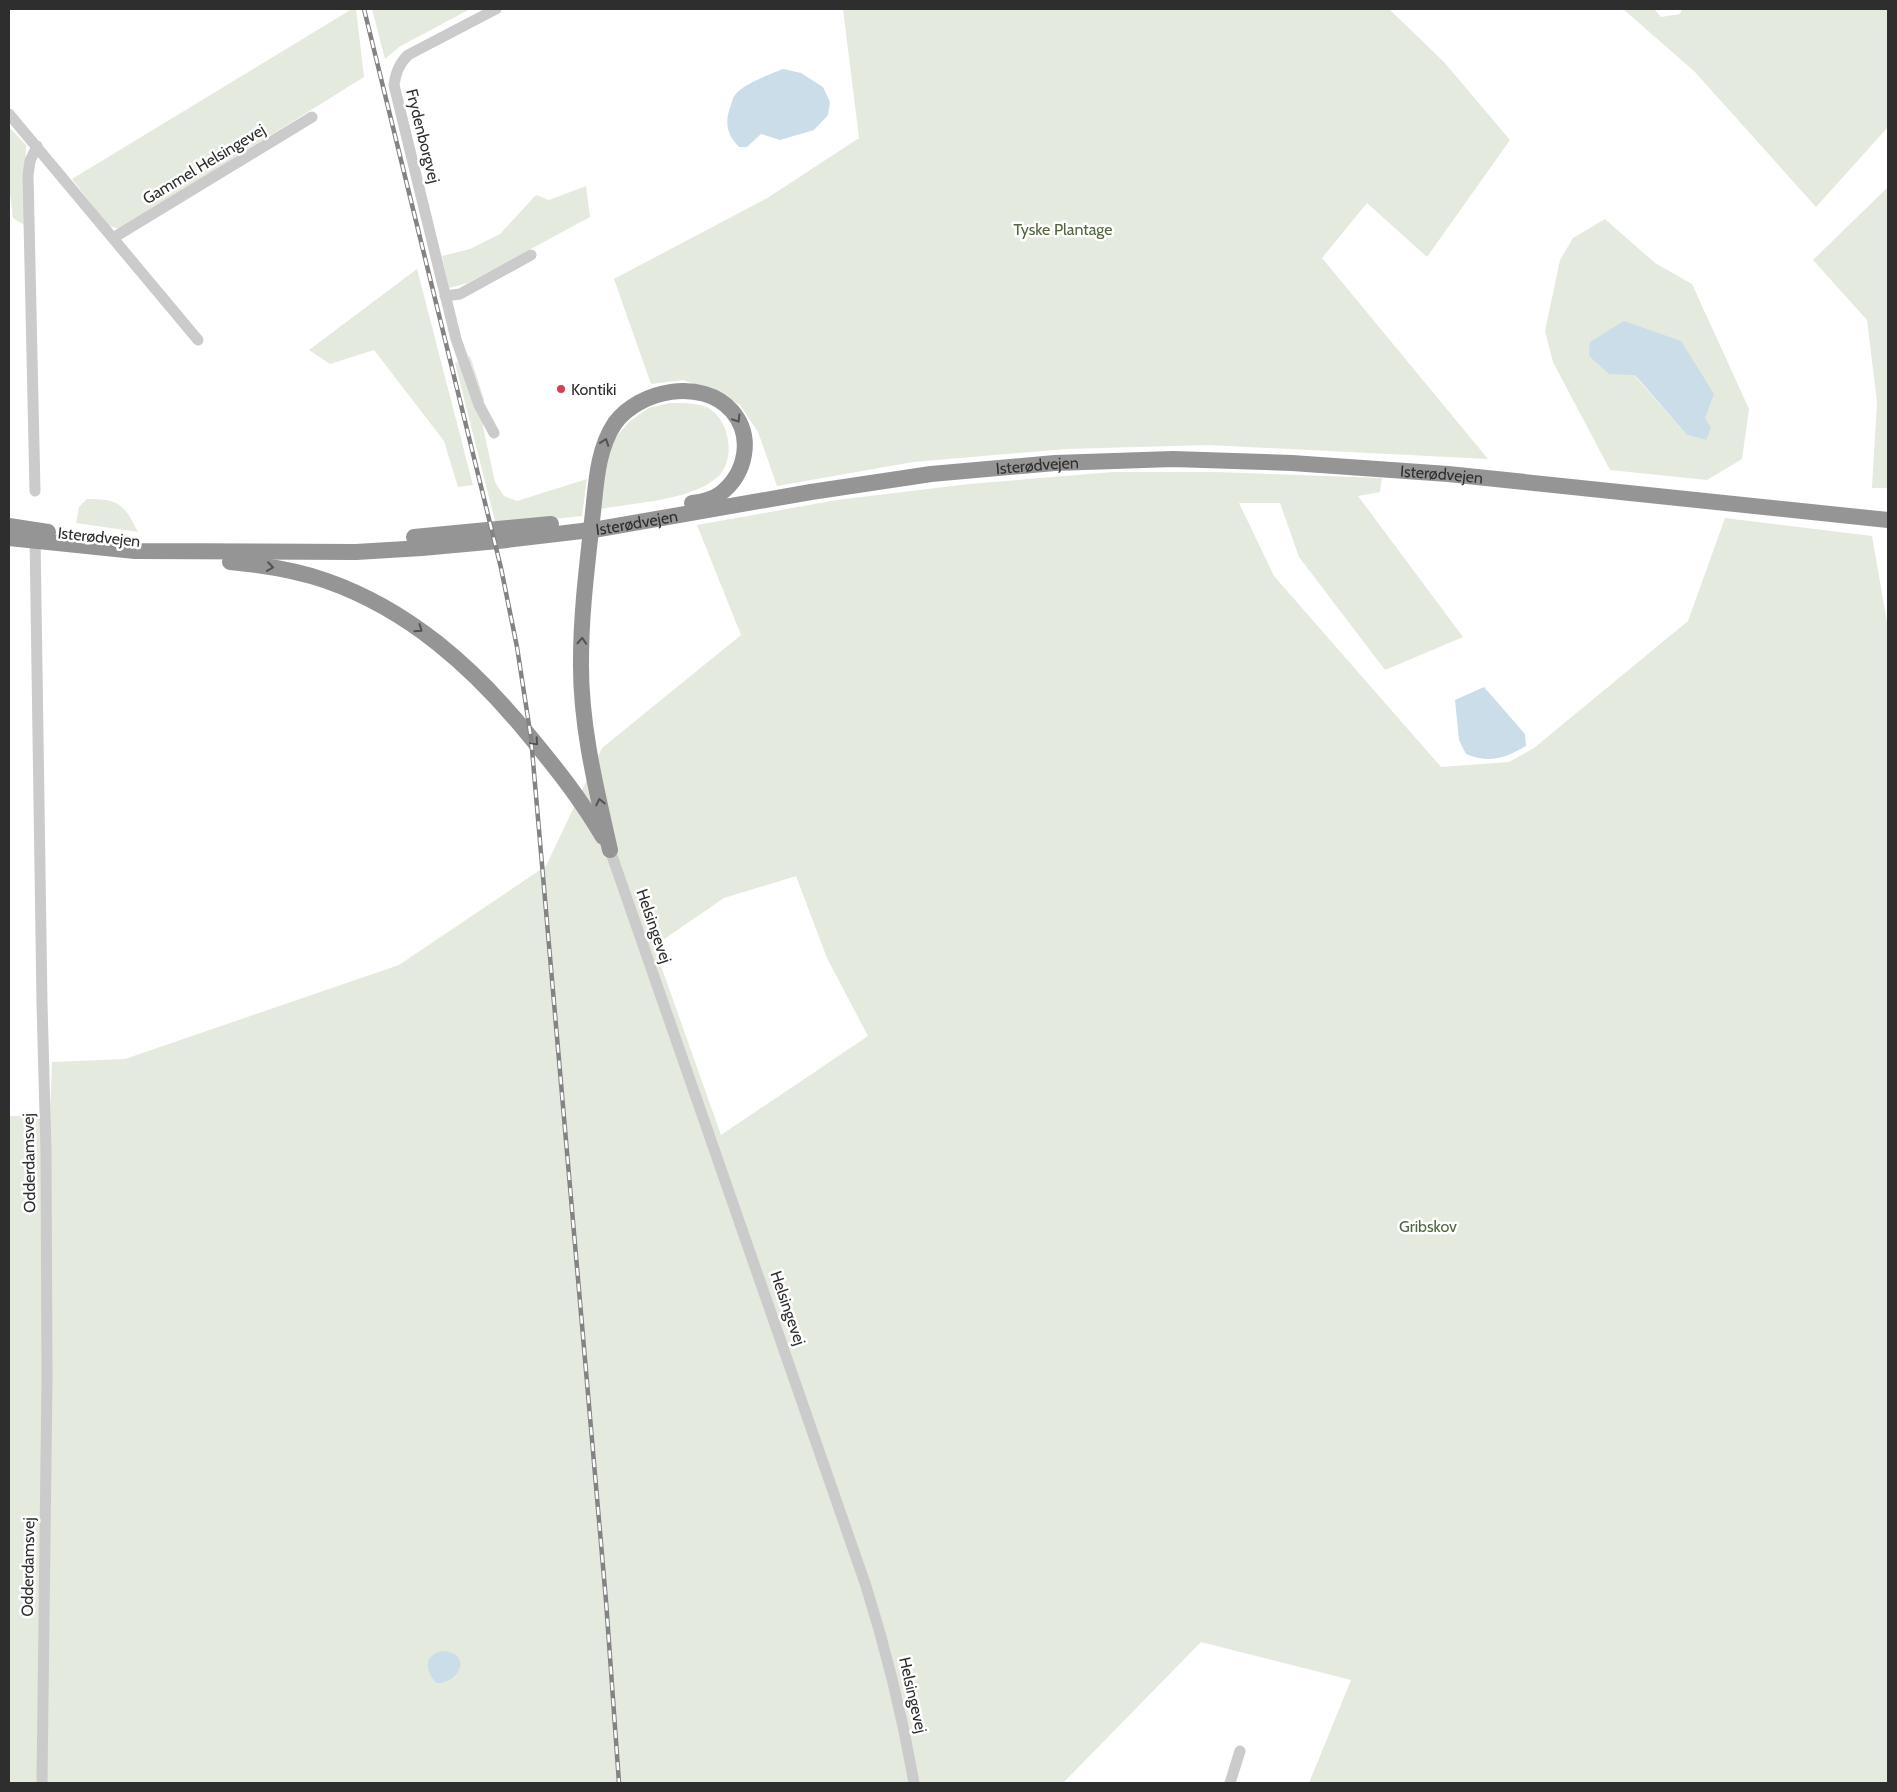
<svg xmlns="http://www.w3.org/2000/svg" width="1897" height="1792" font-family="Cabin,sans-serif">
  <rect width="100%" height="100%" fill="#fff"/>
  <path fill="#e4eadd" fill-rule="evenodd" d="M352,9H356L364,77L120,229L109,226L72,179Z
    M372,9H470L399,47L385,59Z
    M843,9H1389L1444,62L1510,140L1427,257L1367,203L1322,258L1488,459L1208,445L1066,449L913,462L777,486L758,432L740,405L717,392L683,380L651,384L614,279L769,197L859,138Z
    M1623,9H1654L1661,17L1680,14L1682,9H1888V127L1816,207L1694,71Z
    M9,127L26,145L24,225L13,218L9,184Z
    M586,186L590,217L468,283L449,288L442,256L470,249L500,234L536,195L549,200Z
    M1888,187V488H1872L1877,402L1867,320L1813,260Z
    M1605,219L1655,263L1692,284L1749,409L1742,459L1707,480L1610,470L1553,362L1545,331L1560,260L1573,238ZM1634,375L1706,440L1687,435Z
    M417,269L473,485L458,487L444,441L374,350L330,364L309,350Z
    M470,356L484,399L483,427L495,482L504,496L517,501L587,479L582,516L496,525L455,363Z
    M670,403C683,403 704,402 714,412C729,426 734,454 722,472C720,476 712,481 708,484C680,501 632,503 600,509L605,461L615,438L630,421L649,408Z
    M1113,472H1216L1382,478L1380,492L1358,496L1463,637L1385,670L1299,557L1280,503H1239L1274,576L1441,767L1509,762L1534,748L1688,621L1725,518L1872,536L1888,628V1783H1309L1351,1680L1201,1642L1063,1783H9V1116L50,1115L52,1062L125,1059L399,965L546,866L602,748L741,635L697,525L837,500L969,484ZM796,876L827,958L868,1036L721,1135L654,946L724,898Z
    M87,499C119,499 124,504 138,532L76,523L79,507Z"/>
  <path fill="#cbdde8" d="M783,69L801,73L823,87L830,102L828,115L814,130L780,140L761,134L747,147H739C727,135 724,122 731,105C732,102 733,97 735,95C743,84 771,74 783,69Z
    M1624,321L1681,341L1714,394L1705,418L1711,428L1706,440L1687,435L1635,375L1609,374L1589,356L1590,342Z
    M1484,687L1525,734L1526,746C1505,758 1490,764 1466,754L1459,740L1455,700Z
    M446,1651C474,1657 456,1685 436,1683C423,1668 425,1652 446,1651Z"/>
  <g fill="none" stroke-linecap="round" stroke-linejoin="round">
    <path stroke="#cbcbcb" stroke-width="11" d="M9,114L198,340
      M113,238L312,117
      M445,296L460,294L531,255
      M494,433L479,405L456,339L394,85C396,72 399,64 408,55L496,9
      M35,491L28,175L30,161L37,146
      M35,535L42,1003L46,1152L47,1378L42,1783
      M610,850L866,1586C887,1653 902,1714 914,1783
      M1230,1783L1240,1751"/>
    <g stroke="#959595" stroke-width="16">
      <path d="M9,526L48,532"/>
      <path d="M414,537L551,524"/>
      <path id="s1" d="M9,538L135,551L356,552L422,548L498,541L599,529L811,492L931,474L1055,463L1173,459L1292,463L1448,474L1888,520"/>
      <path d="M230,562C263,565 296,570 327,581C409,610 473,667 527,733C556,768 580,798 603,837"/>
      <path d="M610,850C596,788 580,724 581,660C581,614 587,567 592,521C596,489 596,451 615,423C639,390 702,377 732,411C754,437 746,474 720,494C713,499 701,502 692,503"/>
    </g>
    <g stroke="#838383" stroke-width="4.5">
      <path id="rail" d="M364,9L501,568L517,647L531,738L606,1601L619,1783"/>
    </g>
    <use href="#rail" stroke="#fff" stroke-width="2.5" stroke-dasharray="8" stroke-linecap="butt"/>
  </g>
  <defs><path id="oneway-chevron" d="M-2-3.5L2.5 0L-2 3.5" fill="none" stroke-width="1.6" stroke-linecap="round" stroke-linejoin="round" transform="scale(1.25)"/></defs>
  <g stroke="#525252">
    <use href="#oneway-chevron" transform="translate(737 419) rotate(58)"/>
    <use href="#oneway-chevron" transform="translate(605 442) rotate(-70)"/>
    <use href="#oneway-chevron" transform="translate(270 567) rotate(8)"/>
    <use href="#oneway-chevron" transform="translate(419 629) rotate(35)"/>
    <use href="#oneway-chevron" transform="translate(582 641) rotate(-87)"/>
    <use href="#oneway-chevron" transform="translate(535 742) rotate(49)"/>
    <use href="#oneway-chevron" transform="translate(600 802) rotate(-103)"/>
  </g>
  <circle fill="#d2424f" stroke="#fff" stroke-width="2" cx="561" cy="389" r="5"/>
  <g text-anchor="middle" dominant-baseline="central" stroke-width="5" stroke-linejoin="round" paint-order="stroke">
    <g font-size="16" fill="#2e2e2e" stroke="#fff">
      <text transform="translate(423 136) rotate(76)">Frydenborgvej</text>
      <text transform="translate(204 164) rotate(-31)">Gammel Helsingevej</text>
      <text stroke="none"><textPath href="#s1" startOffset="1035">Isterødvejen</textPath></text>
      <text stroke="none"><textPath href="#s1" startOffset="1440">Isterødvejen</textPath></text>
      <text stroke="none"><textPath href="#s1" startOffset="630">Isterødvejen</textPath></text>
      <text transform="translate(99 537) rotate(6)">Isterødvejen</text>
      <text transform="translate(654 926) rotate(71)">Helsingevej</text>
      <text transform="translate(29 1163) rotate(-91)">Odderdamsvej</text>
      <text transform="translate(788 1308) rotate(71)">Helsingevej</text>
      <text transform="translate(28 1567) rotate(-89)">Odderdamsvej</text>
      <text transform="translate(913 1695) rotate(77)">Helsingevej</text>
    </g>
    <g font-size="16" fill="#526540" stroke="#fff">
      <text x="1063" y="229">Tyske Plantage</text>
      <text x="1428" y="1226">Gribskov</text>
    </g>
    <g font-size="16" fill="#2e2e2e" stroke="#fff" text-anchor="start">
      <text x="571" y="389">Kontiki</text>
    </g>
  </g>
  <rect width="1897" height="1792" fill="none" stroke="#2e2e2e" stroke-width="20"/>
</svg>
